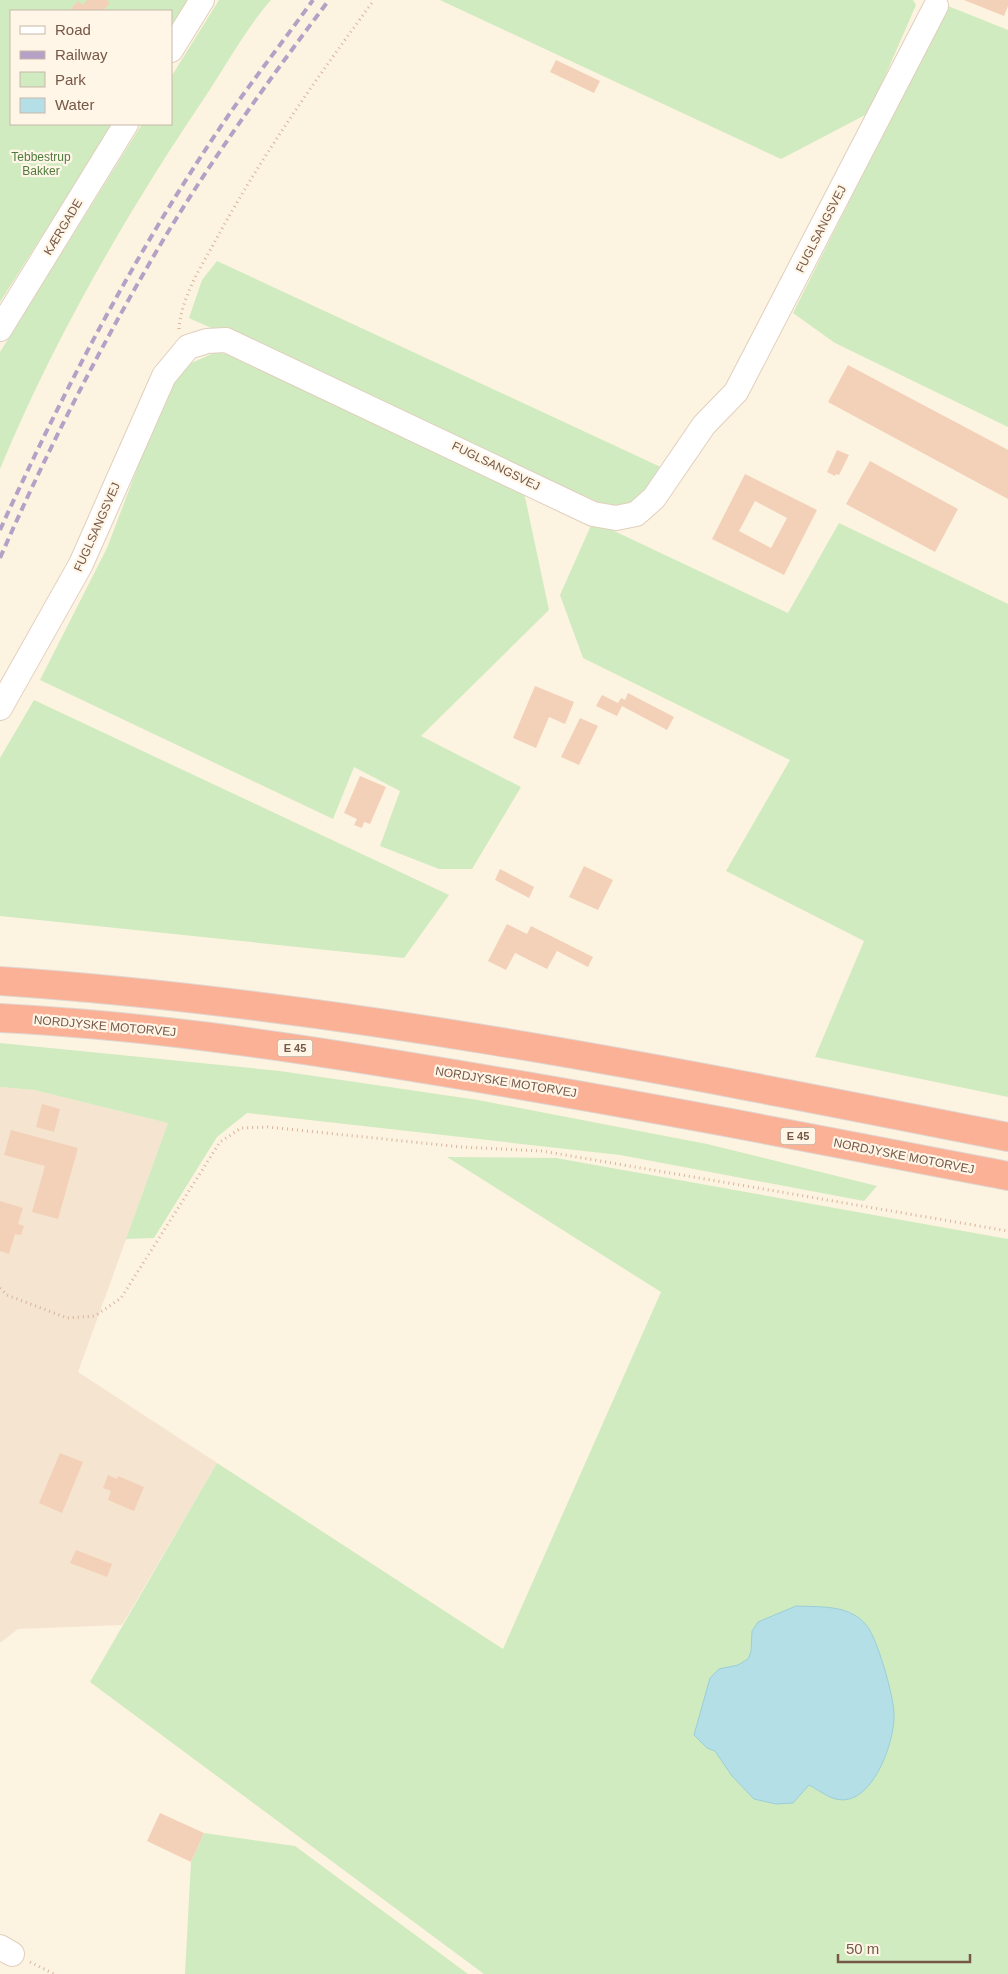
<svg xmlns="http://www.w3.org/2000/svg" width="1008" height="1974" font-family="Arial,sans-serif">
  <rect width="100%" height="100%" fill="#fdf3e1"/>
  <path fill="#f5e4cf" d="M0,1087L34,1090L168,1123L78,1372L217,1463L122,1625L18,1629L0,1643Z"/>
  <path fill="#d0ebbf" d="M0,0H189L171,29V11H11V124H113L0,302Z
    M219,0H271C247,27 225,67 205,97C126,214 54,339 0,469V352L142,124H171V77Z
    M440,0H913L916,5L869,113L781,159Z
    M948,6L1008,30V427L835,343L793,313Z
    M217,261L665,469L635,507H609L189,318L202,280Z
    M216,352L258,361L522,483L549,610L421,736L521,787L472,869H439L380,846L400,791L354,767L333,819L40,680L107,548L167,390L187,365Z
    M593,521L788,613L839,523L1008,604V1097L815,1057L864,941L726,871L790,760L583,658L560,595Z
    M34,700L449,895L404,958L0,916V758Z
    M0,1043L280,1071L478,1100L707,1144L877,1186L864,1201L620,1155L247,1113L217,1137L154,1238L126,1239L168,1123L34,1090L0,1087Z
    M447,1157L556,1158L1008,1239V1974H484L90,1682L217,1463L503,1649L661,1292Z
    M204,1833L295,1846L468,1974H185L191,1862Z"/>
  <path fill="#b5dfe7" stroke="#9bced9" d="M796,1606C814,1607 840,1605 856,1616C860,1618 867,1625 869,1629C879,1645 895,1700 894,1717C894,1744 871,1808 836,1799C827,1797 817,1789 809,1785L793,1803L776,1804L754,1799L732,1776L715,1751L707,1748L694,1735L710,1678L719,1669L738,1665L748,1659L751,1652L752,1631L758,1622Z"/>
  <path fill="#f3d1b8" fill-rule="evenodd" d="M87,0H107L110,3L103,11H69L78,1L83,5Z
    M964,0H1008V6L1004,16Z
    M556,60L600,81L594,93L550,72Z
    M848,365L1008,450V499L828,402Z
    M837,450L849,455L839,475L836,474L835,476L827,472Z
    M870,461L958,509L935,552L846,504Z
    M745,474L817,510L784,575L712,539ZM755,501L787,518L771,548L739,531Z
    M535,686L574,702L565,724L549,717L536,748L513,738Z
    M628,693L674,717L667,730L622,706L617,716L596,706L602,695L618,703L621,698L625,700Z
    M580,718L598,726L579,765L561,757Z
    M360,776L386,787L370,824L364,822L362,828L354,825L357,819L344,813Z
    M584,866L613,880L598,910L569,897Z
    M500,869L534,887L529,898L495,880Z
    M507,924L527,934L531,926L593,957L588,967L557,951L547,969L515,953L506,970L488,961Z
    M42,1104L60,1109L54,1132L36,1127Z
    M11,1130L78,1148L58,1219L32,1212L45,1166L4,1155Z
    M0,1201L23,1208L18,1224L24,1226L21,1235L15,1234L9,1254L0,1251Z
    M60,1453L83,1462L62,1513L39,1503Z
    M108,1475L117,1479L118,1476L144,1487L134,1511L108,1500L111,1491L103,1488Z
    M76,1550L112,1564L107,1577L70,1563Z
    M160,1813L204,1833L191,1862L147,1841Z"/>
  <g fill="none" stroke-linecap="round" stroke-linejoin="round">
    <g stroke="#e1cfbd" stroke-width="26">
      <path id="minor" d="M171,50L202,0
        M0,329L126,124
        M0,708L81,564L164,376L188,347L207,341L226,340L593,514L616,518L636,514L654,498L704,425L736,392L936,6
        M0,1947L12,1954"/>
    </g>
    <g stroke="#ded7d3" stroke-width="30">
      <path id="highway" d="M0,981C340,1004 674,1071 1008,1137
        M0,1018C141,1025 279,1045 418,1068C615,1100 811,1138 1008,1176"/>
    </g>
    <path stroke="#d8b49b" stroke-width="3" stroke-dasharray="1 4" stroke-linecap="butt" d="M179,329C181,299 199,270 213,245C260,158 316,79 374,0
      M0,1288L7,1295L67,1318L95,1316L121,1298L220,1142L241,1128L268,1127L461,1147L542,1151L1008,1231
      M30,1962L54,1974"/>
    <use href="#minor" stroke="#fff" stroke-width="24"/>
    <use href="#highway" stroke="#fab196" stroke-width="28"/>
    <path stroke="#b5a0c6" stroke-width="4" stroke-dasharray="8 5" stroke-linecap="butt" d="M0,530C65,387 139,246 228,116C255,77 285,39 313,0
      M0,558C46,453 98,351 156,252C208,164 268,81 329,0"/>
  </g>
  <g text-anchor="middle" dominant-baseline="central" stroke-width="4.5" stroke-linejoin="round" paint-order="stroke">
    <g fill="#fff6e8" stroke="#9e8777" stroke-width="1">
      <rect x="277.5" y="1039.5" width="35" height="17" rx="4"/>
      <rect x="780.5" y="1127.5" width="35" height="17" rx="4"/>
    </g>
    <g font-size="11" font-weight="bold" fill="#755847">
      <text x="295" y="1048">E 45</text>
      <text x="798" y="1136">E 45</text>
    </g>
    <g font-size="12" fill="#507b3f" stroke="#fff6e8">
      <text x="41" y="157">Tebbestrup<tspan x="41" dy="14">Bakker</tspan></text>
    </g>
    <g font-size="12" fill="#755847" stroke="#fff6e8">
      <text transform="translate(63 227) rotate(-59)">KÆRGADE</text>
      <text transform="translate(821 229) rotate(-63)">FUGLSANGSVEJ</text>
      <text transform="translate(496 466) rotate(26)">FUGLSANGSVEJ</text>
      <text transform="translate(97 527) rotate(-66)">FUGLSANGSVEJ</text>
      <text transform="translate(105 1026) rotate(5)">NORDJYSKE MOTORVEJ</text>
      <text transform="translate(506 1082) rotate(9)">NORDJYSKE MOTORVEJ</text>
      <text transform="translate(904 1156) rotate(11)">NORDJYSKE MOTORVEJ</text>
    </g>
  </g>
  <rect x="10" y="10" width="162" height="115" fill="#fff6e8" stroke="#c8b7a8"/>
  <rect x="20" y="26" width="25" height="8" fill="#ffffff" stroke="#c8b7a8"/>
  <text x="55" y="35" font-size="15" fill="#755847">Road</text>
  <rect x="20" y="51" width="25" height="8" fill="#b5a0c6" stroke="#c8b7a8"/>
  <text x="55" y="60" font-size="15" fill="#755847">Railway</text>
  <rect x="20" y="72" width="25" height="15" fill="#d0ebbf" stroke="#c8b7a8"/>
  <text x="55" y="85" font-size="15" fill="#755847">Park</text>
  <rect x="20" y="98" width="25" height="15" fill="#b5dfe7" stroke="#c8b7a8"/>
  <text x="55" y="110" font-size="15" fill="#755847">Water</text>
  <path d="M838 1954v8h132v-8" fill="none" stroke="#755847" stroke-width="2.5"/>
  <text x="846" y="1954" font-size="15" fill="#755847" stroke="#fff6e8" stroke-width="4" paint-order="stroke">50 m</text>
</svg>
